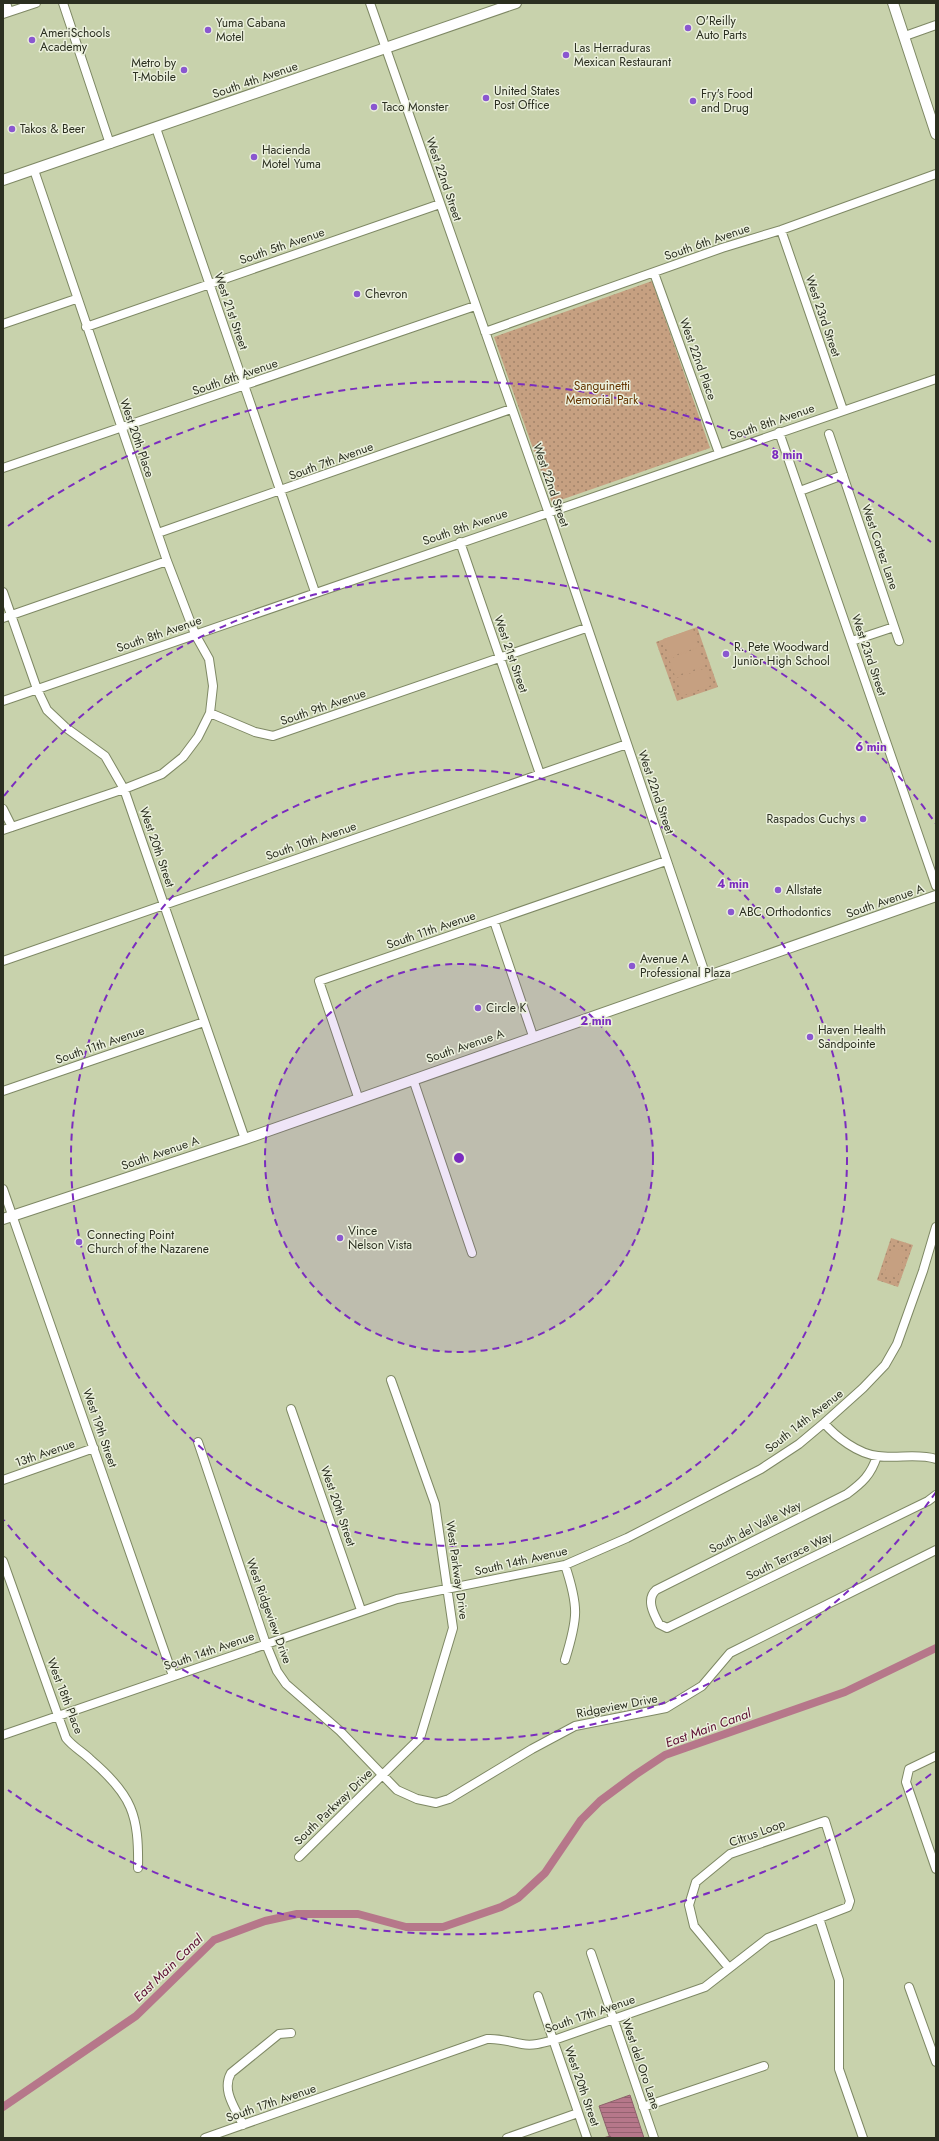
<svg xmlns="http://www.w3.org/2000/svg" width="939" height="2141" font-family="Jost,sans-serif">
  <defs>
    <pattern id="green-dots" width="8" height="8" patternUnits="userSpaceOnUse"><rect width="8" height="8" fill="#c6a081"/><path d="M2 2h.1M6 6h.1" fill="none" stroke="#a18369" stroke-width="1.8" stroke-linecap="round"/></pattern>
    <pattern id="water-rules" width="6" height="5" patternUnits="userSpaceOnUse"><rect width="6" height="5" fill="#b6778a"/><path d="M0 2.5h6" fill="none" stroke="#946270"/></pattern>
  </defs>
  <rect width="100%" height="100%" fill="#c8d2ac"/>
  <path fill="url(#green-dots)" d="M652,281L710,448L552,503L494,337Z
    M697,627L718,687L677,701L656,642Z
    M891,1238L913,1245L898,1287L877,1280Z"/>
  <path fill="#c6a081" d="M693,629L699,647L669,657L663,639Z
    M699,648L705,666L675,676L669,659Z
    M706,668L712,685L682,696L676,678Z
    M893,1247L906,1252L897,1278L884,1274Z"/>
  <path fill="url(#water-rules)" stroke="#8c616a" d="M630,2095L644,2138H610L599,2106Z"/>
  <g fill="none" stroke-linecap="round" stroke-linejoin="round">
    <path stroke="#8c616a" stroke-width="2.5" d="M606,2138L610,2137"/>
    <path stroke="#b6778a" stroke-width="8" d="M3,2107L136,2016L214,1940L265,1921L297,1914H358L406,1927H443L501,1907L518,1898L545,1873L581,1820L600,1801L635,1775L665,1755L845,1692L936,1648"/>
    <g stroke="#7e8864" stroke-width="10">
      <path id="minor" d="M6,3L9,12
        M63,3L110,144
        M370,3L548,511L706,976
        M3,14L36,3
        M905,36L936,25
        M156,128L315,592
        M781,230L843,410
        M654,273L719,453
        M3,324L76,299
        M86,327L440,204
        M485,332L722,248L781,230L936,174
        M779,432L936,886
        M829,434L899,641
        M3,468L475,306
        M800,491L843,475
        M158,533L511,409
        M460,542L540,774
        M3,592L37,689L47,710L65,727L105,756L124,789L245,1139
        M3,618L167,561
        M852,641L894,627
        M3,701L936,379
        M210,713L255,732L273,736L586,628
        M3,809L12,827
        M3,830L124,789L162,774L183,757L198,737L210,713L213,686L209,659L195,634L167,561L34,170
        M494,921L533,1036
        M3,961L627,744
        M413,1079L472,1253
        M3,1091L204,1022
        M358,1097L319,981L666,861
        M3,1189L173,1676
        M291,1409L361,1610
        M824,1423C836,1437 858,1454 878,1456C897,1459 917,1453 936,1459
        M198,1442L266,1644L277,1671L286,1684L340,1731L397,1790L417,1799L436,1803L449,1799L532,1749L575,1726L666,1708L702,1686L730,1653L936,1550
        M877,1456C871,1475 862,1483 847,1494L656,1590C646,1599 653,1613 659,1624L667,1628L928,1501L936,1495
        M3,1480L94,1448
        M3,1561L66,1738C73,1747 83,1752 91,1760C132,1795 139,1815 138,1868
        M565,1565C579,1607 578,1618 565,1660
        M3,1735L397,1599L565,1565L627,1538L761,1469L799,1444L824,1423L863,1388L885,1365L897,1344L923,1271L936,1227
        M936,1756L909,1769L906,1782L936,1869
        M299,1857L420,1738L453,1628L435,1504L391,1380
        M819,1918L839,1980V2069L863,2138
        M591,1953L654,2138
        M909,1987L936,2062
        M538,1996L587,2138
        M643,2107L764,2066
        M243,2125C236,2109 221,2091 231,2073L279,2034L291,2033
        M205,2138L487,2039C500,2038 510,2042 522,2044C533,2046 543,2043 554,2040L705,1987L768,1938L848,1907L850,1901L825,1821L730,1854L696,1882L689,1905L694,1926L729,1968
        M507,2138L578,2113"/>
    </g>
    <g stroke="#7e8864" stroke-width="12">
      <path id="major" d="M893,3L936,134
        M3,180L516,3
        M3,1219L245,1139L936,896"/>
    </g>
    <use href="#minor" stroke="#fff" stroke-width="8"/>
    <use href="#major" stroke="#fff" stroke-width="10"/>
  </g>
  <circle cx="459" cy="1158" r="194" fill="#7b2cbf" fill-opacity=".12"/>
  <g fill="none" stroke="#7b2cbf" stroke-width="2" stroke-dasharray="7 5">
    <circle cx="459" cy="1158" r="194"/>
    <circle cx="459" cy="1158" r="388"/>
    <path d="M936 1492A582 582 0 0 1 4 1520M4 796A582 582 0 0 1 936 824"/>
    <path d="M931 1774A776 776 0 0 1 8 1790M8 526A776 776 0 0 1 931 542"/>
  </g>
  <g fill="#8a57d0" stroke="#ebf0dd" stroke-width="1.5">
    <circle cx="688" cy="28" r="4"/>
    <circle cx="208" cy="30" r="4"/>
    <circle cx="32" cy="40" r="4"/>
    <circle cx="566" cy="55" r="4"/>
    <circle cx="184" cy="70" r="4"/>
    <circle cx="486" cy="98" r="4"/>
    <circle cx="693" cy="101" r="4"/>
    <circle cx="374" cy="107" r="4"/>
    <circle cx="12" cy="129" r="4"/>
    <circle cx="254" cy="157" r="4"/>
    <circle cx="357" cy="294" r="4"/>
    <circle cx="726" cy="654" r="4"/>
    <circle cx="863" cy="819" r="4"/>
    <circle cx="778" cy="890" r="4"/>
    <circle cx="731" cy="912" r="4"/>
    <circle cx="632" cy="966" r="4"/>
    <circle cx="478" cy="1008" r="4"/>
    <circle cx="810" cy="1037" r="4"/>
    <circle cx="340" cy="1238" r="4"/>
    <circle cx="79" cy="1242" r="4"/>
  </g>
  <g text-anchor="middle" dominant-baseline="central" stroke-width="3" stroke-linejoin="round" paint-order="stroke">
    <g font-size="12" fill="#2b2f20" stroke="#ebf0dd" text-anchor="start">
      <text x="696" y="21">O'Reilly<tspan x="696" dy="14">Auto Parts</tspan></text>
      <text x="216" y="23">Yuma Cabana<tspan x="216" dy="14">Motel</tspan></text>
      <text x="40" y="33">AmeriSchools<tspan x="40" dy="14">Academy</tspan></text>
      <text x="574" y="48">Las Herraduras<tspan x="574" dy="14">Mexican Restaurant</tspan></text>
      <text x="176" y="63" text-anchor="end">Metro by<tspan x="176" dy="14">T-Mobile</tspan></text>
      <text x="494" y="91">United States<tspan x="494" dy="14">Post Office</tspan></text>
      <text x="701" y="94">Fry's Food<tspan x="701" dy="14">and Drug</tspan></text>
      <text x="382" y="107">Taco Monster</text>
      <text x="20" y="129">Takos &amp; Beer</text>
      <text x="262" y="150">Hacienda<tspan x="262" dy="14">Motel Yuma</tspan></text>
      <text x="365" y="294">Chevron</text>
      <text x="734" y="647">R. Pete Woodward<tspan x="734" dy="14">Junior High School</tspan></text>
      <text x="855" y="819" text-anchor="end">Raspados Cuchys</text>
      <text x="786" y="890">Allstate</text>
      <text x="739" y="912">ABC Orthodontics</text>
      <text x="640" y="959">Avenue A<tspan x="640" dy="14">Professional Plaza</tspan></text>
      <text x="486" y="1008">Circle K</text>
      <text x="818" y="1030">Haven Health<tspan x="818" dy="14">Sandpointe</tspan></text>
      <text x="348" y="1231">Vince<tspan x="348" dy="14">Nelson Vista</tspan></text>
      <text x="87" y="1235">Connecting Point<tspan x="87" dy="14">Church of the Nazarene</tspan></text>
    </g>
    <g font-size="12" fill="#2b2f20" stroke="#ebf0dd">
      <text transform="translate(255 80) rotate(-19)">South 4th Avenue</text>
      <text transform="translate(444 179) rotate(71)">West 22nd Street</text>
      <text transform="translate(707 242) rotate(-19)">South 6th Avenue</text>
      <text transform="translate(282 246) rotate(-19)">South 5th Avenue</text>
      <text transform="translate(231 311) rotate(71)">West 21st Street</text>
      <text transform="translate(823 316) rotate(71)">West 23rd Street</text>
      <text transform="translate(698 359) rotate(70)">West 22nd Place</text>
      <text transform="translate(235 377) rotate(-19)">South 6th Avenue</text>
      <text transform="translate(772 422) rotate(-19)">South 8th Avenue</text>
      <text transform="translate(137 438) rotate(71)">West 20th Place</text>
      <text transform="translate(331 461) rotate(-20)">South 7th Avenue</text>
      <text transform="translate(551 485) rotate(71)">West 22nd Street</text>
      <text transform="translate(465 527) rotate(-19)">South 8th Avenue</text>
      <text transform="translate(880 547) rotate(71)">West Cortez Lane</text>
      <text transform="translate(159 634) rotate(-19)">South 8th Avenue</text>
      <text transform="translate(511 654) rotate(71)">West 21st Street</text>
      <text transform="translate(869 655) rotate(71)">West 23rd Street</text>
      <text transform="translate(323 707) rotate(-19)">South 9th Avenue</text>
      <text transform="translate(656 792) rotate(71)">West 22nd Street</text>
      <text transform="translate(311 841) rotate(-19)">South 10th Avenue</text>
      <text transform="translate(157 847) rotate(71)">West 20th Street</text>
      <text transform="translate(885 901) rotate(-19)">South Avenue A</text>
      <text transform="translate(431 930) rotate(-19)">South 11th Avenue</text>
      <text transform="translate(100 1045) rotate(-19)">South 11th Avenue</text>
      <text transform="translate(465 1046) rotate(-19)">South Avenue A</text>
      <text transform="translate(160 1153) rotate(-19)">South Avenue A</text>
      <text transform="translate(804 1421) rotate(-38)">South 14th Avenue</text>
      <text transform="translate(100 1428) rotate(71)">West 19th Street</text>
      <text transform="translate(45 1453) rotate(-19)">13th Avenue</text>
      <text transform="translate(338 1506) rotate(71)">West 20th Street</text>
      <text transform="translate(755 1527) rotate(-27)">South del Valle Way</text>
      <text transform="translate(789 1556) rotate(-26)">South Terrace Way</text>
      <text transform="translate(521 1561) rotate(-13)">South 14th Avenue</text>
      <text transform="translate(457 1570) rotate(82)">West Parkway Drive</text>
      <text transform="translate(269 1611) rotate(70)">West Ridgeview Drive</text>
      <text transform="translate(209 1651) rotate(-19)">South 14th Avenue</text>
      <text transform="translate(65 1696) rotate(69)">West 18th Place</text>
      <text transform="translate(617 1706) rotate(-11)">Ridgeview Drive</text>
      <text transform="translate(333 1807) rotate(-44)">South Parkway Drive</text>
      <text transform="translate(757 1833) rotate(-20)">Citrus Loop</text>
      <text transform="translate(590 2014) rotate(-19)">South 17th Avenue</text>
      <text transform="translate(641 2064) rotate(71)">West del Oro Lane</text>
      <text transform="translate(582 2086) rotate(71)">West 20th Street</text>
      <text transform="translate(271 2103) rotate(-19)">South 17th Avenue</text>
    </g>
    <g font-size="12" fill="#643400" stroke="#ebf0dd">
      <text x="602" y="386">Sanguinetti<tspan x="602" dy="14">Memorial Park</tspan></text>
    </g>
    <g font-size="13" font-style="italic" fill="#590a2e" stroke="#ebf0dd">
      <text transform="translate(708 1728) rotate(-20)">East Main Canal</text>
      <text transform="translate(168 1968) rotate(-44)">East Main Canal</text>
    </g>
  </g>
  <circle cx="459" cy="1158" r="6" fill="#7b2cbf" stroke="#ebf0dd" stroke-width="2"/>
  <g font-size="12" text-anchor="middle" font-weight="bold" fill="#7b2cbf" stroke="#ebf0dd" stroke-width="3" stroke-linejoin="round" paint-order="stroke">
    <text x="787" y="459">8 min</text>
    <text x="871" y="751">6 min</text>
    <text x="733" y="888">4 min</text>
    <text x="596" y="1025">2 min</text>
  </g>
  <rect width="939" height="2141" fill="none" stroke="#2b2f20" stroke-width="8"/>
</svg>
